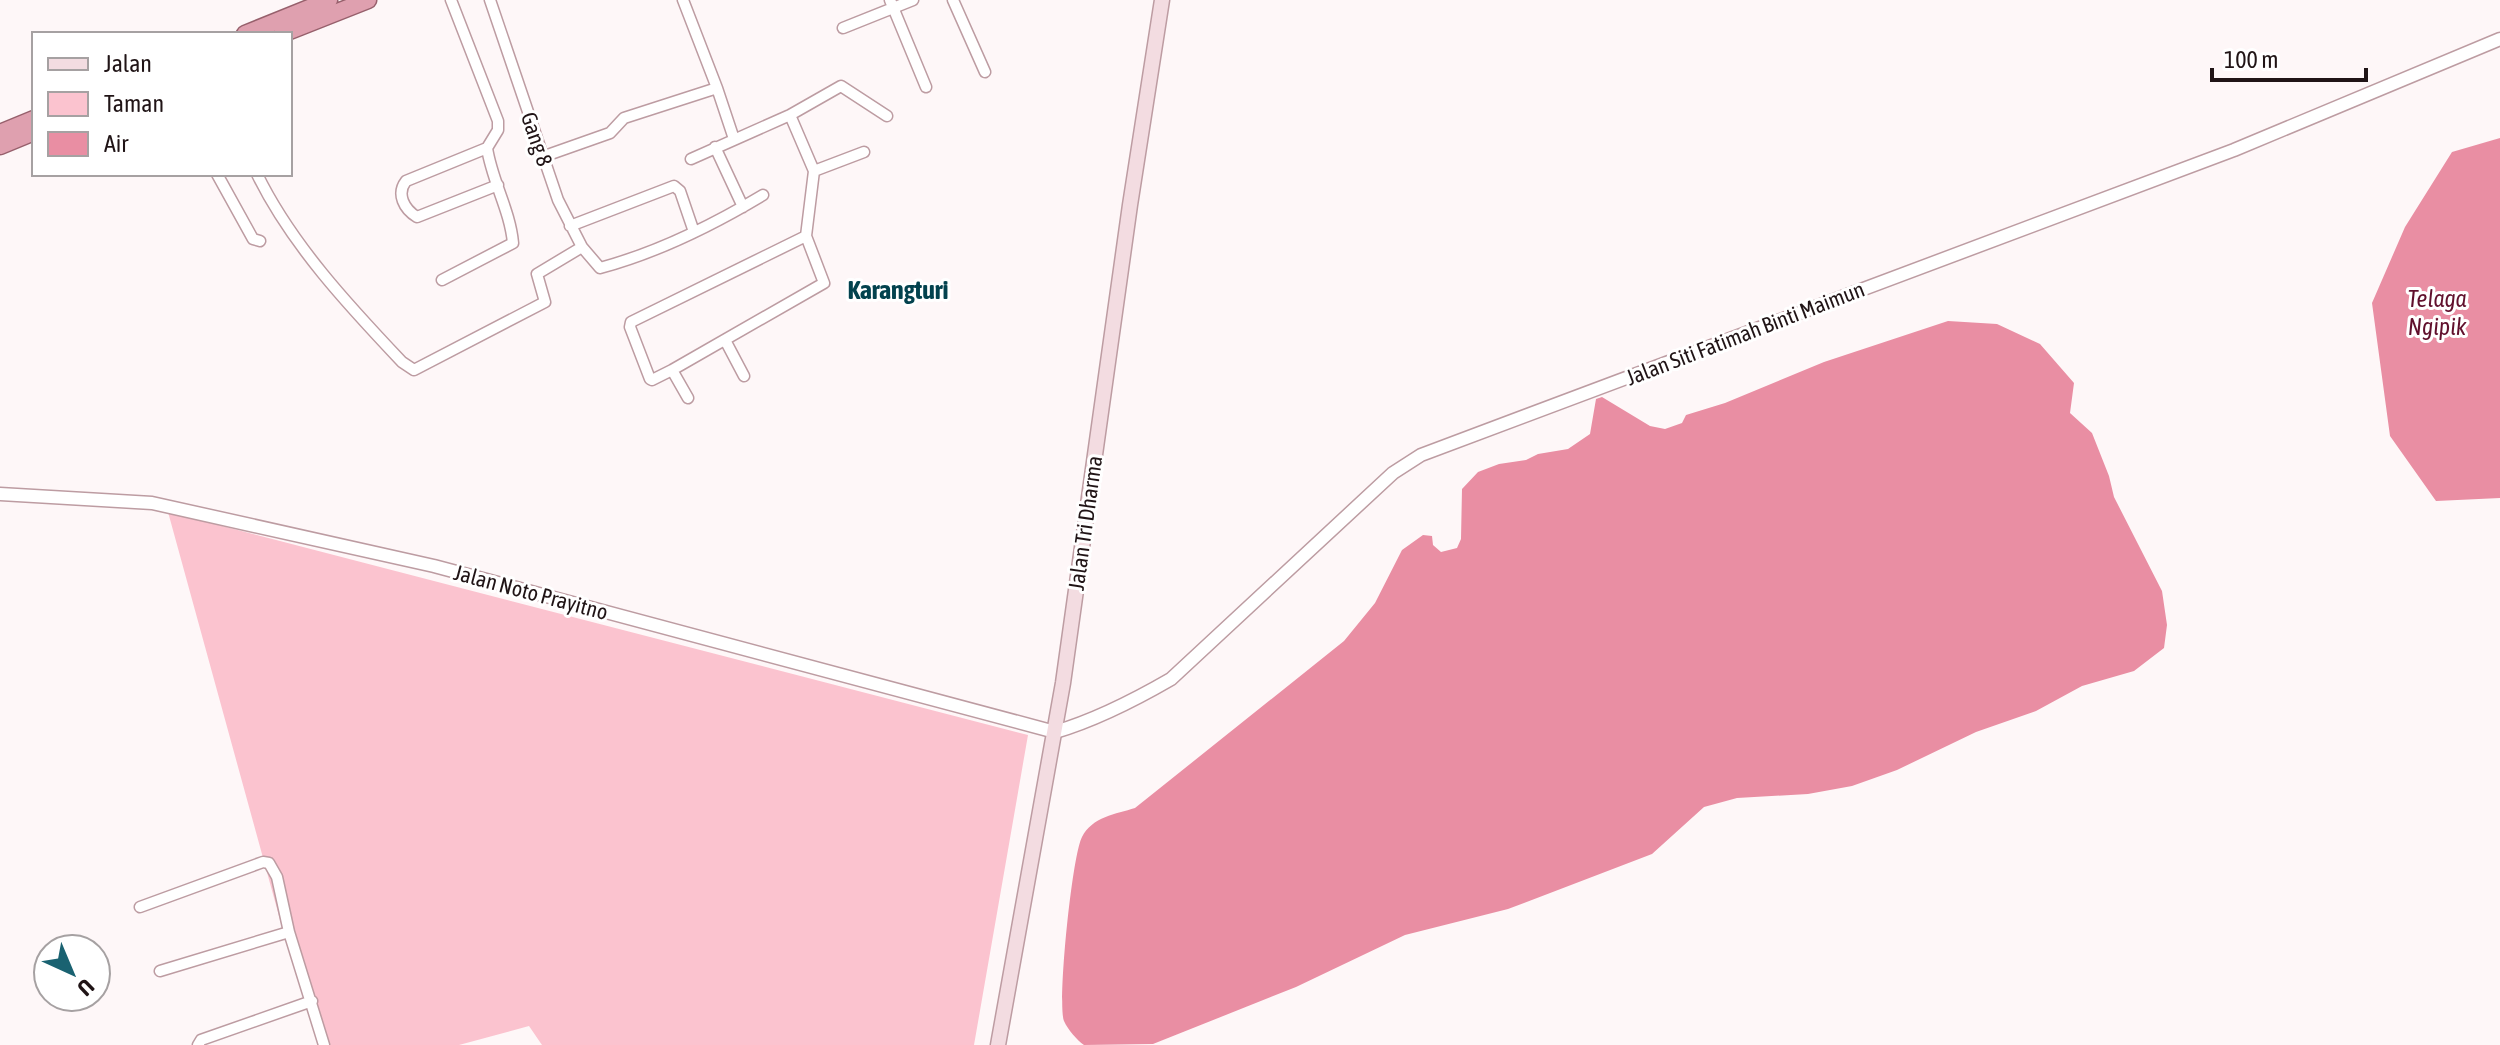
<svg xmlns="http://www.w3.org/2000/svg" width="2500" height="1045" font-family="'Asap Condensed',sans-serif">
  <rect width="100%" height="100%" fill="#fef7f8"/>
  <path fill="#fbc3cf" d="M168,512L1028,735L974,1045H542L529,1026L459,1045H326L282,927Z"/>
  <path fill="#e98ea3" d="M2500,138V498L2436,501L2390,436L2372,303L2405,227L2452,152Z
    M1948,321L1997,324L2040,344L2074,383L2070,413L2092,433L2109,476L2114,497L2162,591L2167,625L2164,648L2134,671L2082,686L2036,711L1976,732L1897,770L1852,786L1808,794L1737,798L1704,807L1652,854L1508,909L1405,935L1296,987L1153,1044L1084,1045C1077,1040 1068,1030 1064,1021C1057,1005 1072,855 1082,837C1092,817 1116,814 1135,808L1344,641L1375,603L1402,550L1423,535L1432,536L1433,545L1441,552L1457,548L1461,539L1462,489L1478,472L1499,464L1526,460L1538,454L1568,449L1590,434L1596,399L1602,397L1650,426L1665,429L1682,423L1686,415L1725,403L1824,362Z"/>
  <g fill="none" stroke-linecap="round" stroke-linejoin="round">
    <g stroke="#bd9ca2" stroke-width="13">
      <path id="minor" d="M490,0L558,200L582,247L600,268C656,253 713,225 763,195
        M683,0L717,88
        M890,0L926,87
        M953,0L985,72
        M843,28L913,0
        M790,115L814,171L806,236L824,283L672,370L652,380L650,379L630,327L631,322L806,236
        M715,147L743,207
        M487,148L406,181C396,194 404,209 417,217L498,185
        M542,157L610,133L624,118L717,88L734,139
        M691,159L790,115L841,86L887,116
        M814,171L864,152
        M217,174L253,239L260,241
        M257,174C291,244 349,306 402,362L414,370L545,302L537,274L582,247
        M570,226L674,186L680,191L694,232
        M442,280L513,243C510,210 492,181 487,148L498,130V121L451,0
        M725,340L744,376
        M672,370L688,398
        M140,907L263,862L269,863L277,877L289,932L324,1045
        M160,971L289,932
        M198,1045L201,1040L312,1001"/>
    </g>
    <g stroke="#bd9ca2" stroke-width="15">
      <path id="tertiary" d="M0,494L152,503L434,566L1055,732C1096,720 1133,701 1171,679L1393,473L1421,455L2234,150L2500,39"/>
    </g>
    <g stroke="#bd9ca2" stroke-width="17">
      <path id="secondary" d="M998,1045L1063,683L1130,205L1162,0"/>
    </g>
    <g stroke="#97606c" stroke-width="19">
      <path id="trunk" d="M245,34L329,0
        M282,34L368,0
        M0,133L34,119
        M0,146L34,132"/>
    </g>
    <use href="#minor" stroke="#fff" stroke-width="10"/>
    <use href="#tertiary" stroke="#fff" stroke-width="12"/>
    <use href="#secondary" stroke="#f3dce1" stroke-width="14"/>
    <use href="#trunk" stroke="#dfa0af" stroke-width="16"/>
  </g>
  <g text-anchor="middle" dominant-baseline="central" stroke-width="6" stroke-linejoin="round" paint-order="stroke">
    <g font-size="22" fill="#201416" stroke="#fff">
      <text transform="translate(537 139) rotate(71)">Gang 8</text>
      <text transform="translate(1745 333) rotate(-21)">Jalan Siti Fatimah Binti Maimun</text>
      <text transform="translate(1085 523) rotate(-82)">Jalan Tri Dharma</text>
      <text transform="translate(531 592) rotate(15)">Jalan Noto Prayitno</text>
    </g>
    <g font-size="24" font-style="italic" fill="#61102d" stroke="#fff">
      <text x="2437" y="298">Telaga<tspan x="2437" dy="28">Ngipik</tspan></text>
    </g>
    <g font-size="26" font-weight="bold" fill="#03424e" stroke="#fff">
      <text x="898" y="290">Karangturi</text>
    </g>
  </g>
  <rect x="32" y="32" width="260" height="144" fill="#ffffff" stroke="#a6a1a2" stroke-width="2"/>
  <rect x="48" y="58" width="40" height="12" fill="#f3dce1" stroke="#a6a1a2" stroke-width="2"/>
  <text x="104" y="72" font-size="24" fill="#201416">Jalan</text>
  <rect x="48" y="92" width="40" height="24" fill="#fbc3cf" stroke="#a6a1a2" stroke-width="2"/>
  <text x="104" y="112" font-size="24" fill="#201416">Taman</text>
  <rect x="48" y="132" width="40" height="24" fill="#e98ea3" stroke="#a6a1a2" stroke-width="2"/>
  <text x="104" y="152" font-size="24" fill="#201416">Air</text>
  <g transform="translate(72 973) rotate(136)"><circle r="38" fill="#ffffff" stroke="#a6a1a2" stroke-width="2"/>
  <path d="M0-6L14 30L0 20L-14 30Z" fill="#1a6271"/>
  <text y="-12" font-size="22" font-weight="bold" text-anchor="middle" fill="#201416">U</text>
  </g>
  <path d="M2212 68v12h154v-12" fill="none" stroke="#201416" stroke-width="4"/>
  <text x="2224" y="68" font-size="24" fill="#201416" stroke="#ffffff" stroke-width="6" paint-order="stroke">100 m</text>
</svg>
